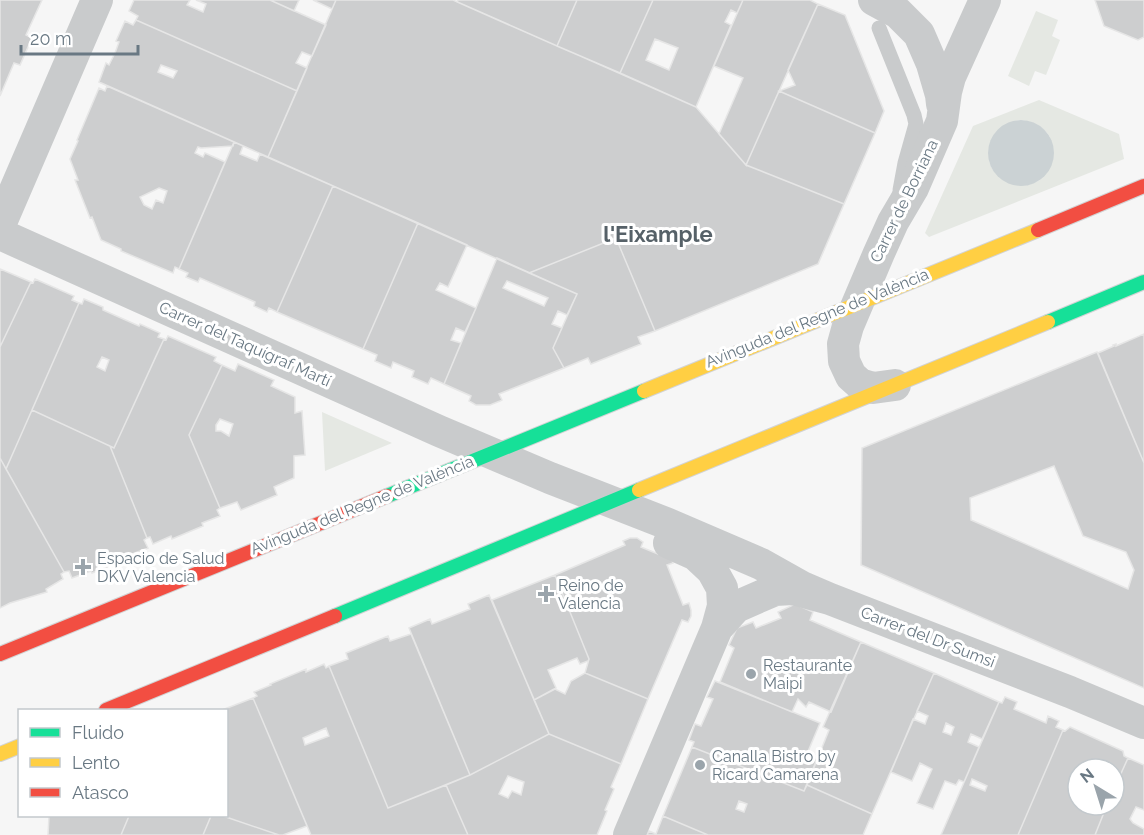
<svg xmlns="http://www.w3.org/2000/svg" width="1144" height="835" font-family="Raleway,sans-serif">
  <rect width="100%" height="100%" fill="#f6f6f6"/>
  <path fill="#e5e8e3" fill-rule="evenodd" d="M1036,11L1058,20L1052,36L1060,40L1046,75L1035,71L1029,86L1008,76Z
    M1039,100L1119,134L1124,159L929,237L925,233L973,126ZM1019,120C1033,121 1042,125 1050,137L1040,180C1026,187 1023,187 1009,180C1004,177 996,174 993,170C990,166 989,161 989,156C987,137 1001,124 1019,120Z
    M322,412L392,443L325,471Z"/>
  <path fill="#cbd2d4" d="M988 153a33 33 0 1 1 66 0a33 33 0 1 1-66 0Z"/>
  <path fill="#cdcecf" stroke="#e6e6e6" stroke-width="1.5" fill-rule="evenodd" d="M0,0H42L26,35L32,38L20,65L14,63L0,96Z
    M134,0H190L187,5L203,12L206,4L196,0H270L326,25L312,56L302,52L296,63L307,68L297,91L136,20L138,16L129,11Z
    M270,0H299L294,11Z
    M313,0H336L332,9Z
    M336,0H453L696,107L746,165L844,204L818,264L655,331L616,238L529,273L268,157Z
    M458,0H577L557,46L457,2Z
    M577,0H653L620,73L557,46Z
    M653,0H743L737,13L731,10L725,22L731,25L696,107L620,73ZM655,39L678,48L669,70L646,60Z
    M743,0H810L818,4L746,165L719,134L743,78L714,66Z
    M1095,0H1144V37L1138,40L1104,26Z
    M818,4L845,15L884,111L875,133L779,91L795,85L788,70Z
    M136,20L297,91L268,157L99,82L106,63L109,65L115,53L119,42L116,41L125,21L133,25ZM161,65L177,71L173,78L158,72Z
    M107,86L234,142L233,146L201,148L198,147L195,153L203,157L205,153L225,162L179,269L175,267L173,273L121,251V249L101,240L92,217L90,218L75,180H78L70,159L78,141L77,140L99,88L105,91ZM159,188L167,191L163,203L156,200L152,209L144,205L140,197Z
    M779,91L875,133L844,204L746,165Z
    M234,142L243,146L240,154L257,161L260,154L333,186L277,312L269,308L267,312L254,306L255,302L200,278L198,282L186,277L188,273L179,269Z
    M333,186L418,223L363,349L277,312Z
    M418,223L467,245L448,287L440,283L436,290L476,308L465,332L456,328L451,340L461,343L444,384L431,378L428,384L412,377L414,371L393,362L391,368L375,361L377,355L363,349Z
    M616,238L655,331L638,337L641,344L591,364L588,358L564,368L553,348L577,294L529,273Z
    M497,258L577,294L567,315L558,311L552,324L562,328L553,348L564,368L499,394L502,400L500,401L490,405H476L469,401L471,396L444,384ZM507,281L548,298L544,306L503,288Z
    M0,269L31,282L0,347Z
    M35,279L74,296L72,300L79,303L6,469L0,458V347L31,282L33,283Z
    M84,299L103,307V310L139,326L140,324L160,333L158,337L164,339L114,448L32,410L79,303L82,304ZM102,357L109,360L105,371L97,367Z
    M1144,334V463L1098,353L1114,346L1113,345L1116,344V346Z
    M168,336L216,357L214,361L222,365L189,435L220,508L217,510L220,516L202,523L203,526L172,539L171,536L153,544L150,537L147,538L110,446L114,448L156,356L164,339L166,340Z
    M1097,352L1144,463V688L861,565L862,448ZM1054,466L1083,536L1126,552L1134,570L1128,589L971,520L970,498Z
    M238,364L274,380L271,386L295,397V413L302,411L305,455L294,456V478L274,487L277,495L241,510L237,502L220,508L189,435L222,365L235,371ZM220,419L233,424L229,436L221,431H216V425Z
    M32,410L110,446L147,538L144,540L148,548L127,556L128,559L92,573L91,571L72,578L69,571L64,572L6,469Z
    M0,458L64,572L61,574L63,579L46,589L47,592L10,603L0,608Z
    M630,538H637L643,542L641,547L658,554L660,550L671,557L673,563L667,565L683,605L689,603L691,610V616L688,622L682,620L648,699L585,673L589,659L555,575L625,545L623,541Z
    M555,575L589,659L588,661L580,664L577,658L548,670L556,688L534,700L492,600Z
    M489,595L549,734L470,775L409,628L430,619L432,624L470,609L468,604Z
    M795,604L813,612L810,620L861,642L831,712L809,702L806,707L798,699L792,712L720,682L734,648L729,645L737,628L753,622L756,628L781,618L778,612Z
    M411,634L470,775L388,808L329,666L348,659L346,653L388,636L390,641Z
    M861,642L934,673L872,814L807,785L829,730L823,727Z
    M324,664L326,668L329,666L388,808L446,785L468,835H311L253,698L257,696L254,692L271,685L270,684L306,669V672ZM326,728L329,736L305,745L303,738Z
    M585,673L648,699L621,764L549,734L534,700L555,689L565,694L571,681Z
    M934,673L999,702L982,739L971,734L968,742L979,747L964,782L959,780L956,785L945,781L933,809L917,803L932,769L920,763L912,781L891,772L913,719L925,724L928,716L917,711ZM946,723L954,727L951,735L943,732Z
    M715,681L820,723L807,754L817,759L804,791L692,747L694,742L689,740L695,724L701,726L713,699L707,697Z
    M1005,697L1017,702L1014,709L1028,715L1046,723L1048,716L1059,721L1056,727L1063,730L1018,835H941L999,702L1002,703ZM972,779L987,786L985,791L970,785Z
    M253,698L307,826L283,835H279L223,816H226V710H222Z
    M1070,727L1123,751L1124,756L1128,758L1114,789V769H1078V805H1107L1095,835H1018L1063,730L1065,731Z
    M549,734L621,764L611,787L614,789L605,810L607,811L597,835H468L446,785L470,775ZM508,776L524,782L521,795L512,791L508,798L499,794Z
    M692,747L804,791L807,785L872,814L863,835H708L663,816ZM739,801L747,804L744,812L736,809Z
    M1128,758L1144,765V810L1136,807L1130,819L1133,823L1144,829V835H1095L1107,805H1114V789Z
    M49,816H129L121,835H48Z
    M129,816H211L203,835H121Z
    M211,816H223L279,835H203Z
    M663,816L682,824L708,835H647L649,831L656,834Z"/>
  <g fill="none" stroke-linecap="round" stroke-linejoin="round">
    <g stroke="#d2d3d4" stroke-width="16">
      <path id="fast" d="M1048,322L1144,282
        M387,496L644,391
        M335,616L639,490"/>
    </g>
    <g stroke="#d2d3d4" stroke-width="16">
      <path id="slow" d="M644,391L1038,230
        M639,490L1048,322
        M0,754L20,746"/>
    </g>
    <g stroke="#d2d3d4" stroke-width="16">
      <path id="jam" d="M1038,230L1144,186
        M0,654L387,496
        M106,710L335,616"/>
    </g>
    <path stroke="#c9cbcc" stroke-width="15" d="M879,28L914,115L916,124L905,163L900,190"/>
    <path stroke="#c9cbcc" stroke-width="32" d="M874,0L898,13L919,34L932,64L941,95L942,104
      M0,225L97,0
      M0,234L439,431L550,478L668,524L761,564L802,587L830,599
      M895,385L873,388L860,384L851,376L844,361L843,344L848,326L879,253L893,222L913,188L942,121L946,92L950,77L985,0
      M717,628L736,607L775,590L793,589L830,599L1070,692L1144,723
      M629,835L717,628L723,606L722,588L712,570L696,555L669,543"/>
    <use href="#fast" stroke="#16e098" stroke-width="14"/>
    <use href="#slow" stroke="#ffcf43" stroke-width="14"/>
    <use href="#jam" stroke="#f24e42" stroke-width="14"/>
  </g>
  <g fill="#9aa4ab" stroke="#fff" stroke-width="2">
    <path d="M80 558h6v6h6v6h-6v6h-6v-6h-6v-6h6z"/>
    <path d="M543 585h6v6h6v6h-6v6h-6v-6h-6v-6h6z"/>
    <circle cx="751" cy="674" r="6"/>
    <circle cx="700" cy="765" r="6"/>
  </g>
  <g text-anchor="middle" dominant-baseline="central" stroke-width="6" stroke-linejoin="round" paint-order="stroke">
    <g font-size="16" fill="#697883" stroke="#fff">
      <text transform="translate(904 201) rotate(-64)">Carrer de Borriana</text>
      <text transform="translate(817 318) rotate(-22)">Avinguda del Regne de València</text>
      <text transform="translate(245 344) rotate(24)">Carrer del Taquígraf Martí</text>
      <text transform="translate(362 505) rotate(-22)">Avinguda del Regne de València</text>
      <text transform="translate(928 637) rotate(21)">Carrer del Dr Sumsi</text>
    </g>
    <g font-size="16" fill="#697883" stroke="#fff" text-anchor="start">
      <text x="97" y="558">Espacio de Salud<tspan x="97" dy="18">DKV Valencia</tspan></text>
      <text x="558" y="585">Reino de<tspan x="558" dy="18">Valencia</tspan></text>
      <text x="763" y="665">Restaurante<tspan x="763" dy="18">Maipi</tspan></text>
      <text x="712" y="756">Canalla Bistro by<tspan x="712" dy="18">Ricard Camarena</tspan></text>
    </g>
    <g font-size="22" font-weight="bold" fill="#566168" stroke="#fff">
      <text x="658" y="234">l'Eixample</text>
    </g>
  </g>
  <rect x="18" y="709" width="210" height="108" fill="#ffffff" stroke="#c3c9cd" stroke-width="1.5"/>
  <rect x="30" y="728" width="30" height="9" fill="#16e098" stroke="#c3c9cd" stroke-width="1.5"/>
  <text x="72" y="739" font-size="18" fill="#697883">Fluido</text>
  <rect x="30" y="758" width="30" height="9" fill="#ffcf43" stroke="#c3c9cd" stroke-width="1.5"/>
  <text x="72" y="769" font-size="18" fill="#697883">Lento</text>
  <rect x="30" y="788" width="30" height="9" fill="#f24e42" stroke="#c3c9cd" stroke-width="1.5"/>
  <text x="72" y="799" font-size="18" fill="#697883">Atasco</text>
  <g transform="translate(1096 787) rotate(322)"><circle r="28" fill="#ffffff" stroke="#c3c9cd" stroke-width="1.5"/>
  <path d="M0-4.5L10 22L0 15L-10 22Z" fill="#9aa4ab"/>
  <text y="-9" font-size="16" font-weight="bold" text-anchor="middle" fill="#697883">N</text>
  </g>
  <path d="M21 45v9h117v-9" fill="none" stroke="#697883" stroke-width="3"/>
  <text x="30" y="45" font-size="18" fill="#697883" stroke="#ffffff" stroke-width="4.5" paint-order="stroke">20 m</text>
</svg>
